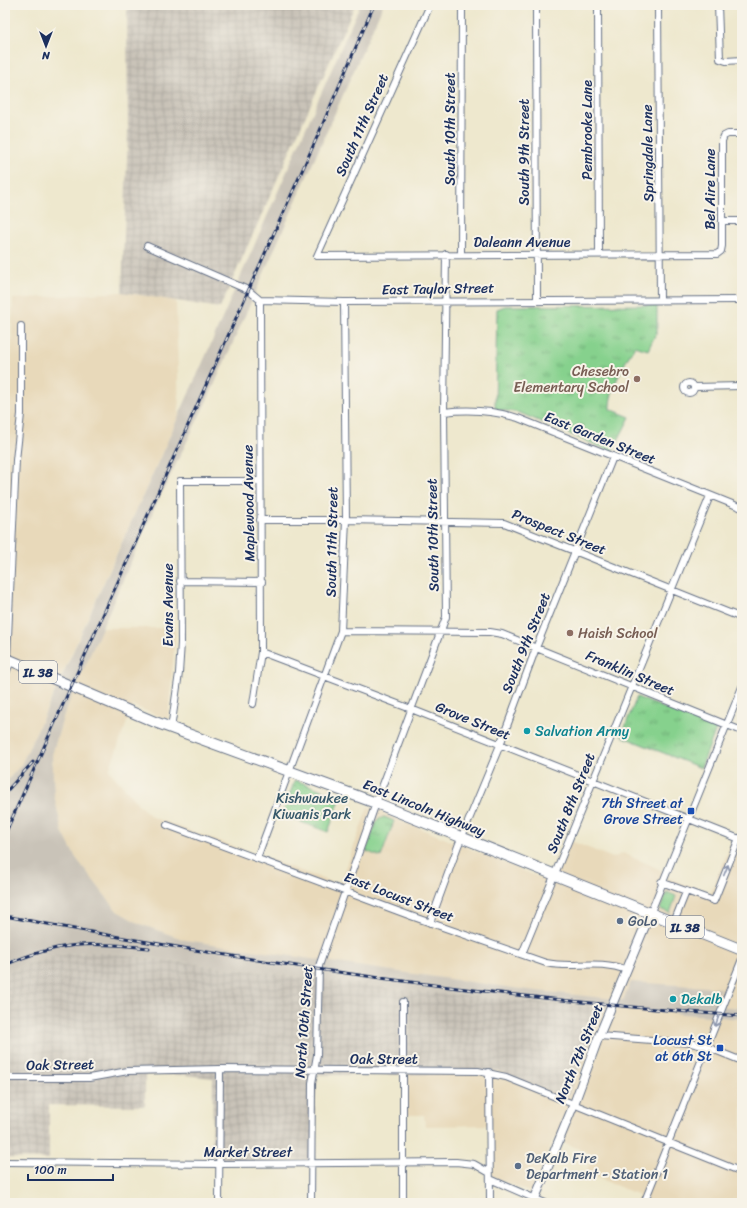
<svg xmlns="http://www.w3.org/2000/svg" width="747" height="1208" font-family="Sriracha,sans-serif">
  <defs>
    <pattern id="industrial-grid" width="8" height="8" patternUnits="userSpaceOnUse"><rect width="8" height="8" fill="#c9c3b8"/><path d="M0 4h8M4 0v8" fill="none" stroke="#aca8a1"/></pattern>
    <pattern id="park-tufts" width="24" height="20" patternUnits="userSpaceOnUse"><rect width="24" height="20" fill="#86d18d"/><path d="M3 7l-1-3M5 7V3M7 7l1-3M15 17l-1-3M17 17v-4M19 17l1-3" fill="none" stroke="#6daa76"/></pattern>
  </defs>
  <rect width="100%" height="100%" fill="#f7f3e8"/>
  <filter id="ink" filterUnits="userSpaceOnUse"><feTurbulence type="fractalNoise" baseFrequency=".025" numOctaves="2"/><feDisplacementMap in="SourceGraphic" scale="8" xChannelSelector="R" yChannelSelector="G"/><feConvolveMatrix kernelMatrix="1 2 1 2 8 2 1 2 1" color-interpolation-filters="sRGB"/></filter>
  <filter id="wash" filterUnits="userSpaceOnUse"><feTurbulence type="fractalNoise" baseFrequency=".012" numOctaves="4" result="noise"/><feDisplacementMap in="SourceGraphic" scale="16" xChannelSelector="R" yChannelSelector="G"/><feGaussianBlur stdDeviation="0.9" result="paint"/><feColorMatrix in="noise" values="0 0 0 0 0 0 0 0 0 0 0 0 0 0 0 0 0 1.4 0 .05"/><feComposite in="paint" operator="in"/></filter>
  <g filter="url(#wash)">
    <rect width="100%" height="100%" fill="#eee8ce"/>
    <path fill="#e8d9ba" d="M122,292L176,301L179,415L21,765L5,783V684L12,669L5,665V426H9L13,299Z
      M101,628H176L168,719L133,706L109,770L140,806L152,817L340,885L368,807L546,880L566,839L613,858L623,853L659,869L669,878L710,894L732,842L742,845V1008L713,1006L720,988L623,1000L528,990L277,955L185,940L140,924L117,911L76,858L62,831L54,795L52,755L64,714Z
      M599,1007L742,1019V1203H636L639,1195L586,1173L593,1155L554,1138L531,1193L492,1176L491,1125L425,1126L424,1115H406V1074H460L498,1071L568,1096L594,1032Z"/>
    <path fill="url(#industrial-grid)" d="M127,5H355L220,308L122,292L128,133Z
      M96,951L396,989L599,1007L594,1032L568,1096H561L498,1071L460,1074L318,1075L315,1101V1160H212L213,1078L185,1075H145V1106L49,1105V1159L5,1158V974L27,964L58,955Z"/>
    <path fill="#c9c3b8" d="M360,5H383L211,392L154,509L64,714L52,755L54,795L62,831L76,858L117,911L140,924L185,940L364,967L528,990L623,1000L631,982L721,988L713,1006L742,1008V1019L396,989L96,951L58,955L27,964L5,974V783L21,765L57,687L203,362Z"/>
    <path fill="url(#park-tufts)" stroke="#508076" d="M657,305V331L648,350L635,346C625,362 609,390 610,409L630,417L612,452L520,413L495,409L497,309L505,306Z
      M637,697L716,729L701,768L621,736Z
      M295,780L341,797L328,832L282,815Z
      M384,817L394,821L381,857L366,851L377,820Z
      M667,892L676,896L670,913L660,909Z"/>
  </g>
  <g filter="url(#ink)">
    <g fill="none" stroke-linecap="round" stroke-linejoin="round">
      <g stroke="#657085" stroke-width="8">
        <path id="minor" d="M430,5L317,256L717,254L721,251L722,246V141L724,136L728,134H742
          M536,5L537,300
          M598,5L599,254
          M658,5L660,300
          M718,5L720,59L726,61L742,60
          M722,221H742
          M147,246L248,290L260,300L344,302L742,300
          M461,254L462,5
          M684 388a5 5 0 1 1 10 0a5 5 0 1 1-10 0Z
          M694,387L742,386
          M444,412C469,409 495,411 518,418L742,508
          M260,520H346L504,523L742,618
          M180,581L262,582
          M341,631L490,632L502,634L742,731
          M261,652L411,709L742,840
          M7,659L16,460L21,414V326
          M5,675L11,661
          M253,704L261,652L260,300
          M171,729L179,673L181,643L180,481H260
          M167,825L411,916L546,963C574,969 596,959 627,970
          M257,858L341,631L346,520L344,302
          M661,882L714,901L739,838
          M650,914L742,687
          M674,922L686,892
          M430,923L458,846L500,745L536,648L613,457
          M522,954L710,496
          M403,1002V1203
          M599,1036L691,1043L707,1047L742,1061
          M489,1072L490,1203
          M7,1078H89L128,1071L220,1069L478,1071L506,1077L742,1172
          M5,1162L219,1164L456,1162L474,1164L488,1172
          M490,1179L545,1203
          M219,1203L220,1069
          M311,1203L312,1083L317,1055L319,966L376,803L446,617L444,412L446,254
          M644,1203L742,959"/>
      </g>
      <g stroke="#657085" stroke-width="10">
        <path id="tertiary" d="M533,1203L574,1104L599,1036L650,914"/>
      </g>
      <g stroke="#657085" stroke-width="12">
        <path id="primary" d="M5,658L155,722L376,803L742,950"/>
      </g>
      <use href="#minor" stroke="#fff" stroke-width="6"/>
      <use href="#tertiary" stroke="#fff" stroke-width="8"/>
      <use href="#primary" stroke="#fff" stroke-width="10"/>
      <g stroke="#1b2f5e" stroke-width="3">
        <path id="rail" d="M5,793L33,762
          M5,834L318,135L374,5
          M5,916C249,963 494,998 742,1016
          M5,965C60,941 91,942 149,948"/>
      </g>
      <use href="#rail" stroke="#f7f3e8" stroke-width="1.5" stroke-dasharray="4.5" stroke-linecap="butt"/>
    </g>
    <defs><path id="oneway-shaft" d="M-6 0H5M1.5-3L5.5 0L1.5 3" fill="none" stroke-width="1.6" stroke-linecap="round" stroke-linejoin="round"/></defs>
    <g stroke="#8d97ae">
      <use href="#oneway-shaft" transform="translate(726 870) rotate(-68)"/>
      <use href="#oneway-shaft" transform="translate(717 1021) rotate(111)"/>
    </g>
  </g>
  <g fill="#8d6e63" stroke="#f7f3e8" stroke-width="1.5">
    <circle cx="637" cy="379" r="4"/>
    <circle cx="570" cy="633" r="4"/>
  </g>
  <g fill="#0f9aa8" stroke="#f7f3e8" stroke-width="1.5">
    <circle cx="527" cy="731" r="4"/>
    <circle cx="673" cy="999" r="4"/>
  </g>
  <g fill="#1a4fb4" stroke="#f7f3e8" stroke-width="1.5">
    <rect x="687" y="807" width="8" height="8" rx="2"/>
    <rect x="716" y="1044" width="8" height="8" rx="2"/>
  </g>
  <g fill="#5c6f8a" stroke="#f7f3e8" stroke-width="1.5">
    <circle cx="620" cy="921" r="4"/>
    <circle cx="518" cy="1166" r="4"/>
  </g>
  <g text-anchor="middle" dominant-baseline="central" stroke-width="4" stroke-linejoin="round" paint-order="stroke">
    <g fill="#f7f3e8" stroke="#5d6a87" stroke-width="1">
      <rect x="19" y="661" width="38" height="22" rx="3"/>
      <rect x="666" y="916" width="38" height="22" rx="3"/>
    </g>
    <g font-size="13" font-weight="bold" fill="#1b2f5e">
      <text x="38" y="672">IL 38</text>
      <text x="685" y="927">IL 38</text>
    </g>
    <g font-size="14" fill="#1b2f5e" stroke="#f7f3e8">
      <text transform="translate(362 125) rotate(-66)">South 11th Street</text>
      <text transform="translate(450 129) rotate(-90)">South 10th Street</text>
      <text transform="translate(587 130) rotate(-90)">Pembrooke Lane</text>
      <text transform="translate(524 152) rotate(-90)">South 9th Street</text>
      <text transform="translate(648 153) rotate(-91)">Springdale Lane</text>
      <text transform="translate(710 189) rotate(-90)">Bel Aire Lane</text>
      <text x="522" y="242">Daleann Avenue</text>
      <text transform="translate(438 289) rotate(-1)">East Taylor Street</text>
      <text transform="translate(600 438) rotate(22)">East Garden Street</text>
      <text transform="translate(249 503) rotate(-91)">Maplewood Avenue</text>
      <text transform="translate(559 532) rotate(22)">Prospect Street</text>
      <text transform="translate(433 535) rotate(-91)">South 10th Street</text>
      <text transform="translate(332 542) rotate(-89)">South 11th Street</text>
      <text transform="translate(168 605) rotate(-90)">Evans Avenue</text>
      <text transform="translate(526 643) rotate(-68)">South 9th Street</text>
      <text transform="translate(630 673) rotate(23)">Franklin Street</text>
      <text transform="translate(473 721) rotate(22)">Grove Street</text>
      <text transform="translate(571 803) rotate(-68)">South 8th Street</text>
      <text transform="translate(424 808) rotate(22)">East Lincoln Highway</text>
      <text transform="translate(399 897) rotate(21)">East Locust Street</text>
      <text transform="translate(304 1022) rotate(-86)">North 10th Street</text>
      <text transform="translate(579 1054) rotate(-68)">North 7th Street</text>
      <text x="384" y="1059">Oak Street</text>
      <text transform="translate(60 1065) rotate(-1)">Oak Street</text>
      <text x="248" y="1152">Market Street</text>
    </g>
    <g font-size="14" fill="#785e54" stroke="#f7f3e8" text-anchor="end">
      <text x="629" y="371">Chesebro<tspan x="629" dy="16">Elementary School</tspan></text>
      <text x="578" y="633" text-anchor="start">Haish School</text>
    </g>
    <g font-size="14" fill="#0d838f" stroke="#f7f3e8" text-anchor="start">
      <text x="535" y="731">Salvation Army</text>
      <text x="681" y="999">Dekalb</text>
    </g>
    <g font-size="14" fill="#36586a" stroke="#f7f3e8">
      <text x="312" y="798">Kishwaukee<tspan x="312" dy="16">Kiwanis Park</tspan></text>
    </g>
    <g font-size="14" fill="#164399" stroke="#f7f3e8" text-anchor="end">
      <text x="683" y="803">7th Street at<tspan x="683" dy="16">Grove Street</tspan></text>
      <text x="712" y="1040">Locust St<tspan x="712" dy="16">at 6th St</tspan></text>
    </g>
    <g font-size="14" fill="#4e5e75" stroke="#f7f3e8" text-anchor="start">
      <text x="628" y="921">GoLo</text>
      <text x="526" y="1158">DeKalb Fire<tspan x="526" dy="16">Department - Station 1</tspan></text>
    </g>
  </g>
  <rect width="747" height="1208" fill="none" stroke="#f7f3e8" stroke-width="20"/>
  <g transform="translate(46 46) rotate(180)" stroke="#f7f3e8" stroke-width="3" paint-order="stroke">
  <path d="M0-3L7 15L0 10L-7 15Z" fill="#1b2f5e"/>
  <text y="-6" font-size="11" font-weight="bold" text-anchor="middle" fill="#1b2f5e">N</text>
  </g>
  <path d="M28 1174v6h85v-6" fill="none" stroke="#1b2f5e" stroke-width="2"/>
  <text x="34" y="1174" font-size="12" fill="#1b2f5e" stroke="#f7f3e8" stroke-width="3" paint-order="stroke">100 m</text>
</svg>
